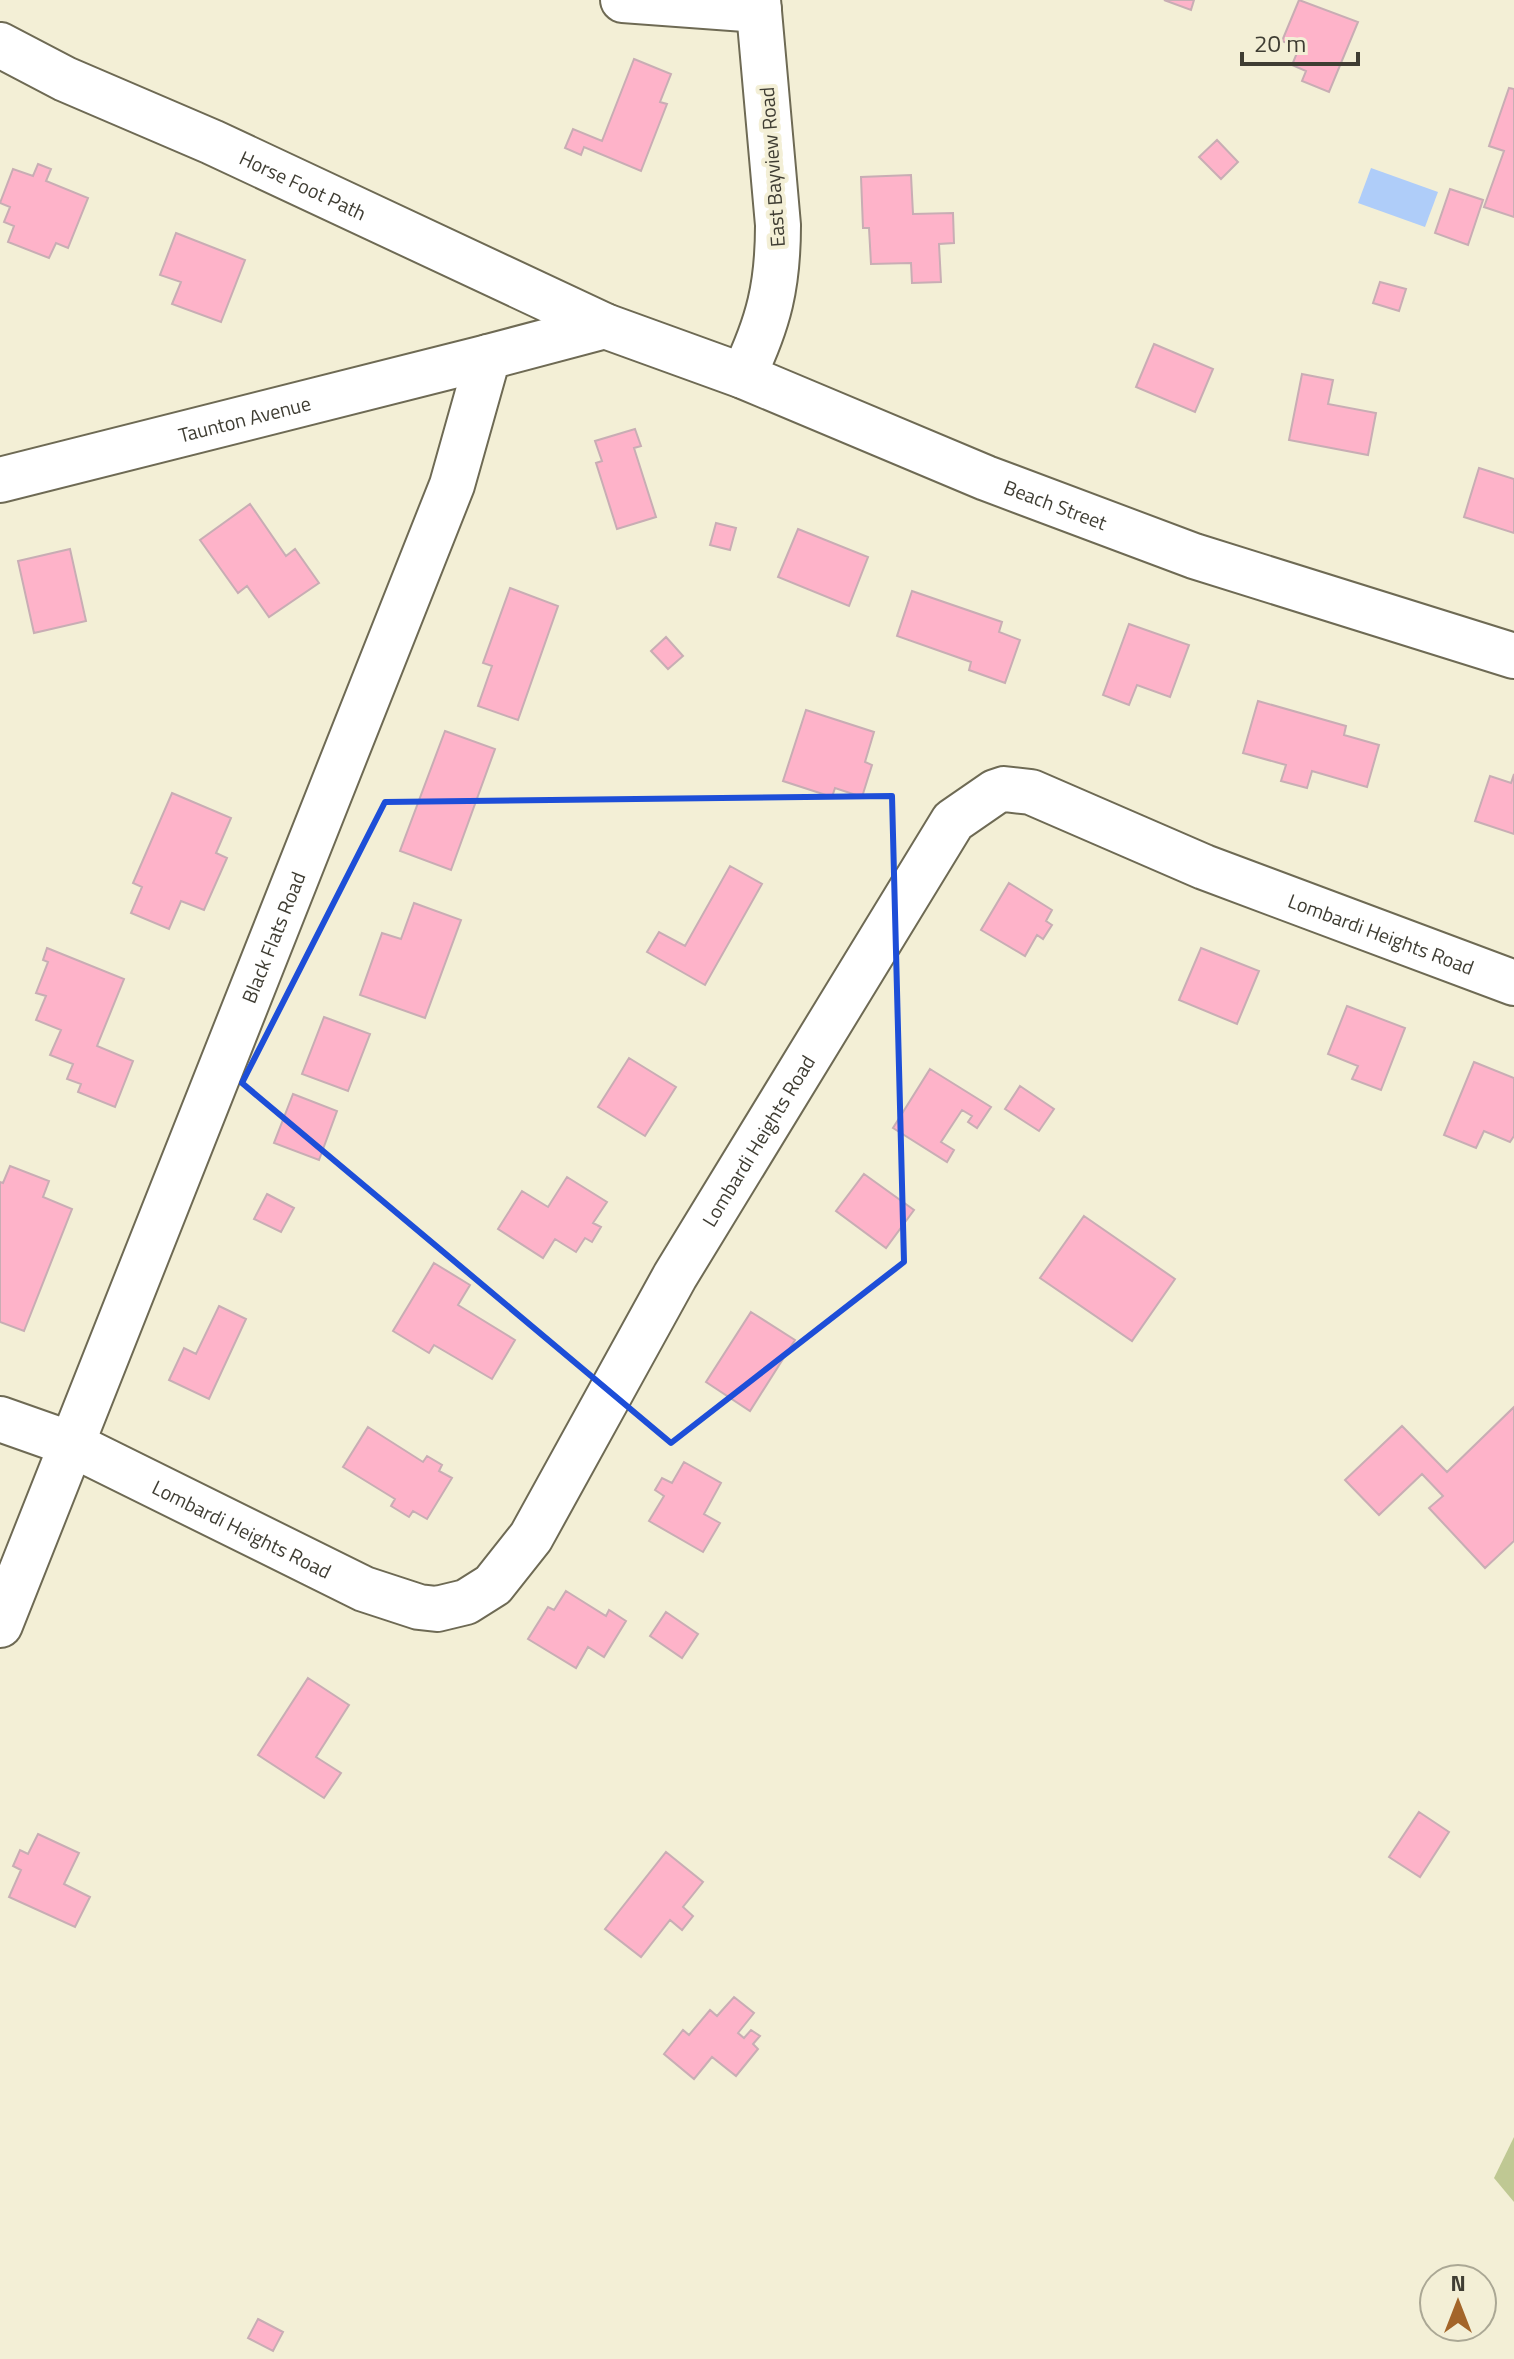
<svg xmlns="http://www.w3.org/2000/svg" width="1514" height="2359" font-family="'Titillium Web',sans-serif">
  <rect width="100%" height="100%" fill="#f3efd6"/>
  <path fill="#bfc893" d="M1514,2137V2202L1494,2178Z"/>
  <path fill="#afcdf9" d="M1371,168L1438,192L1425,227L1358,203Z"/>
  <path fill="#feb3c9" stroke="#c8adb4" stroke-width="2" d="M1164,0H1194L1191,10Z
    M1299,0L1358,22L1329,92L1302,81L1306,71L1292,65L1299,48L1282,41Z
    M634,59L671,74L660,102L667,104L641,171L584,147L581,155L565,148L573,129L602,141Z
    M1509,88L1514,89V217L1484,207L1504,151L1489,146Z
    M1217,140L1238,162L1221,179L1199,157Z
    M38,164L51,169L46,181L88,198L68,248L56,243L49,258L8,242L14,226L4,222L10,207L0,203L13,169L33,176Z
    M911,175L913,214L953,213L954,243L939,244L941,282L912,283L911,263L871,264L869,228H863L861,177Z
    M1450,189L1483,200L1468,245L1435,233Z
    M176,233L245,260L221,322L172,304L181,282L160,275Z
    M1380,282L1406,289L1399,311L1373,303Z
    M1154,344L1213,369L1195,412L1136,387Z
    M1302,374L1333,380L1328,404L1376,413L1368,455L1289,440Z
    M635,429L641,446L634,448L656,517L617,529L596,463L602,461L595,441Z
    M1479,468L1514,479V533L1464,517Z
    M250,504L286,556L295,549L319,583L269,617L247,586L238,593L200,540Z
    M716,523L736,528L730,550L710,545Z
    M798,529L868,557L849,606L778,577Z
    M70,549L86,621L34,633L18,561Z
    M510,588L558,606L518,720L478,706L492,666L483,663Z
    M912,591L1002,622L999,632L1020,640L1005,683L969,670L971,662L897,636Z
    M1129,624L1189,645L1170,697L1137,685L1129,705L1103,695Z
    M666,637L683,656L668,669L651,651Z
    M1258,701L1346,726L1344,735L1379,745L1367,787L1312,771L1307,788L1281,781L1286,765L1243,753Z
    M806,710L874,732L865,762L872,765L862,797L835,788L832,797L783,781Z
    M445,731L495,749L451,870L400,851Z
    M1514,774V834L1475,821L1490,776L1511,783Z
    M172,793L231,818L216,853L227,858L204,910L181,901L169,929L131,913L142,887L133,883Z
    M730,866L762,884L705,985L647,952L659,932L685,946Z
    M1009,883L1052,910L1046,921L1052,925L1043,939L1037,935L1025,956L981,930Z
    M414,903L461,920L425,1018L360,995L382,933L401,939Z
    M47,948L124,979L97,1046L133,1061L115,1107L78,1092L81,1084L67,1079L73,1064L50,1055L61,1030L36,1020L46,996L36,993L48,962L43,960Z
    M1201,948L1259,971L1237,1024L1179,1000Z
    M1347,1006L1405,1028L1381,1090L1352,1079L1358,1066L1328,1054Z
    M324,1017L370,1034L348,1091L302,1074Z
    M629,1058L676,1087L645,1136L598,1107Z
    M1474,1062L1514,1078V1136L1510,1142L1484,1131L1476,1148L1444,1135Z
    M930,1069L991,1107L977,1128L968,1122L972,1116L962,1110L941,1142L954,1150L947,1162L893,1128Z
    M1020,1086L1054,1109L1039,1131L1005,1109Z
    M293,1094L337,1111L319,1160L274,1143Z
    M10,1166L49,1181L43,1197L72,1209L24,1331L0,1322V1182L3,1183Z
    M864,1174L914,1210L886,1248L836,1211Z
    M567,1177L607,1202L593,1223L601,1227L592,1242L585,1238L576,1252L555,1239L543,1258L498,1229L522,1191L548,1207Z
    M267,1194L294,1208L281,1232L254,1219Z
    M1084,1216L1175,1279L1132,1341L1040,1278Z
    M434,1263L470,1285L458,1305L515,1340L492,1379L434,1345L429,1353L393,1331Z
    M219,1306L246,1319L209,1399L169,1380L184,1348L196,1354Z
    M751,1312L795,1340L750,1411L706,1382Z
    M1514,1407V1541L1485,1568L1429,1508L1443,1496L1422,1474L1379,1515L1345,1480L1402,1426L1447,1472Z
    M368,1427L423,1462L427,1456L442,1465L439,1471L452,1478L427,1519L413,1511L409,1517L391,1506L395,1499L343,1467Z
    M684,1462L721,1483L704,1514L720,1523L703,1552L649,1521L664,1496L655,1490L662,1478L672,1483Z
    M566,1591L606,1616L609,1610L626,1621L604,1657L588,1647L576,1668L528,1639L548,1607L554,1610Z
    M666,1612L698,1634L682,1658L650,1636Z
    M308,1678L349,1705L316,1757L341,1773L324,1798L258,1755Z
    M1419,1812L1449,1832L1420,1877L1389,1857Z
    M38,1834L79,1853L64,1884L90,1897L75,1927L9,1897L21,1870L13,1866L20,1850L28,1854Z
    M666,1852L703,1882L683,1907L693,1916L682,1930L670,1920L641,1957L605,1929Z
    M734,1997L754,2013L738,2033L744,2038L751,2030L760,2036L753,2044L758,2049L736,2076L712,2057L694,2079L664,2054L683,2030L689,2035L710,2010L717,2016Z
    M258,2319L283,2332L273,2351L248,2338Z"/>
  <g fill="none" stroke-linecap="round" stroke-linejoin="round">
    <g stroke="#6e6a54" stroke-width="48">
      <g id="minor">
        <path d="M623,0L759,10"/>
        <path id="s1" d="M0,45L65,79L212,142L605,326L743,376L986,478L1194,556L1514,656"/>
        <path d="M743,376C769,322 778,285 778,225L758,0"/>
        <path id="s2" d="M0,480L488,357"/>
        <path id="s3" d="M0,1419L71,1444L364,1589L419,1607L437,1609L466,1602L493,1585L531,1537L675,1276L953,821L995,792L1004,789L1031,792L1204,867L1514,983"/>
        <path id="s4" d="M0,1625L452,485L488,357L605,326"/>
      </g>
    </g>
    <use href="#minor" stroke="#fff" stroke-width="44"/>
  </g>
  <path fill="none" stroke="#1d4ed8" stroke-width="6" stroke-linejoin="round" d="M892,796L904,1262L671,1443L242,1083L385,802Z"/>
  <g text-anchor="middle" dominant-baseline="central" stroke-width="8" stroke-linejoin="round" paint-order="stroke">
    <g font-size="20" fill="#3f3d33" stroke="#f3efd6">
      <text transform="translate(772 167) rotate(-94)">East Bayview Road</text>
      <text stroke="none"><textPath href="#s1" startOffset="334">Horse Foot Path</textPath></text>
      <text stroke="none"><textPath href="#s2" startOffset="252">Taunton Avenue</textPath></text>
      <text stroke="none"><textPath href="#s1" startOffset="1152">Beach Street</textPath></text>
      <text stroke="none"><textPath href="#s3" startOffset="1898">Lombardi Heights Road</textPath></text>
      <text stroke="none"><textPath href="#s4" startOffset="740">Black Flats Road</textPath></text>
      <text stroke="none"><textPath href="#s3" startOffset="1058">Lombardi Heights Road</textPath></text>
      <text stroke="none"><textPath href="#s3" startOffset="266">Lombardi Heights Road</textPath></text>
    </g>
  </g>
  <g transform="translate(1458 2303)"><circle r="38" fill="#f3efd6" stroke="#aba895" stroke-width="2"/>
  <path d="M0-6L14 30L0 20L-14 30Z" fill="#a3652a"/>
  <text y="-12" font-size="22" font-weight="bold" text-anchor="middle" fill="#3f3d33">N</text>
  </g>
  <path d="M1242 52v12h116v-12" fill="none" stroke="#3f3d33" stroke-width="4"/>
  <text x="1254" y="52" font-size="24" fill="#3f3d33" stroke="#f3efd6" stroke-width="6" paint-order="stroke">20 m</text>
</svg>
